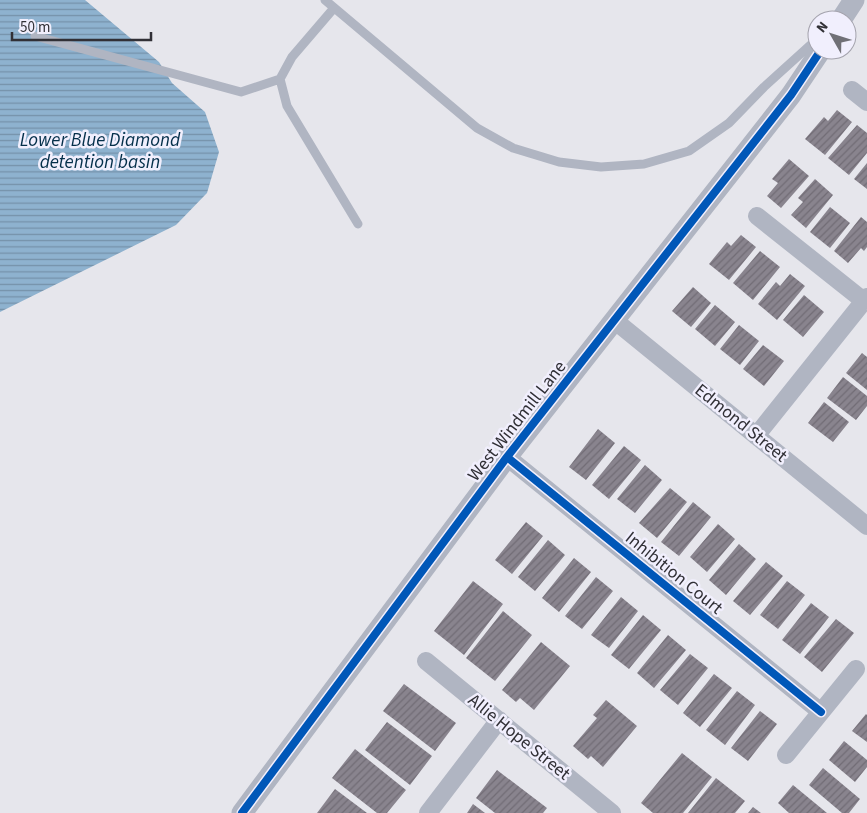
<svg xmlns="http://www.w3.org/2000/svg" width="867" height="813" font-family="'Source Sans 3',sans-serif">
  <defs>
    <pattern id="water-rules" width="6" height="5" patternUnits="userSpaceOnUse" patternTransform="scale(1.25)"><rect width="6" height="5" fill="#8eb2cf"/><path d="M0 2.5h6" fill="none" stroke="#7591a9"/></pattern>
    <pattern id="building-hatch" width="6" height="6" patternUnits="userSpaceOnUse" patternTransform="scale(1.25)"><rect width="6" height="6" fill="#89848e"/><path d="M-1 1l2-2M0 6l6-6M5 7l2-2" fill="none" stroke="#716c75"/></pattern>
  </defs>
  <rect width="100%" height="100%" fill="#e6e6ec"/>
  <path fill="url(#water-rules)" d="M0,0H85L159,62L172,83L205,112L219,152L207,193L176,225L0,312Z"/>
  <path fill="url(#building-hatch)" d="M837,110L852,122L825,155L805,139L824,117L828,121Z
    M857,125L867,133V153L849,175L828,158Z
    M789,159L809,176L781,208L767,196L778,183L772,179Z
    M867,163V189L854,179Z
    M815,179L833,195L806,228L791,215L803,202L798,198Z
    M830,207L850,223L830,248L810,232Z
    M861,217L867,222V247L864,251L861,248L848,263L834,251Z
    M741,235L756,247L729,280L709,264L727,242L731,246Z
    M760,251L780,267L753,300L733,283Z
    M790,274L805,286L777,320L758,304L776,282L780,286Z
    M693,287L711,303L691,327L672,311Z
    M804,295L824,312L803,337L783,320Z
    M715,305L735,322L715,346L695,329Z
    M739,325L759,341L740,365L720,349Z
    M763,345L784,361L764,386L743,369Z
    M862,353L867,357V390L846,373Z
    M843,377L867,396V406L856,420L827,398Z
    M824,402L849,422L833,442L808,423Z
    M598,429L615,443L586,480L569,467Z
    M624,446L641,460L609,499L592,485Z
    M645,465L662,480L635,513L617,499Z
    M670,488L687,502L657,538L639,523Z
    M693,502L711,517L679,556L661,542Z
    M526,522L543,536L512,574L495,560Z
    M718,524L735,539L707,572L690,557Z
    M548,540L565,555L535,591L518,577Z
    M739,544L756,559L726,595L709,580Z
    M574,558L591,572L559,612L542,598Z
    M766,562L783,576L750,615L733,601Z
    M596,577L613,591L582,629L565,616Z
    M473,581L503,604L464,655L434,631Z
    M787,581L805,595L778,629L760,615Z
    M621,597L638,611L609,648L591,635Z
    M811,603L829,617L800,654L782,640Z
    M503,611L532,635L495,681L466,658Z
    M643,615L661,630L629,669L611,655Z
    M836,619L854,633L822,672L804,657Z
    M668,635L686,650L654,688L637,673Z
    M541,642L570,666L534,710L520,698L516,702L502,690Z
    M690,654L708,668L678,705L660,690Z
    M714,674L732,688L700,727L683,713Z
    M404,684L456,723L435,751L383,711Z
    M737,691L755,705L725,745L706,730Z
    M606,700L637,726L603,767L591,756L588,759L573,746L597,718L593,715Z
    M760,711L777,724L748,761L731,748Z
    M866,714L867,715V742L852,731Z
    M387,722L432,756L410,785L365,750Z
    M844,741L867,760V767L855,782L829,760Z
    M355,749L406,790L387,813H377L332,778Z
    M682,753L712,777L683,813H653L641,803Z
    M823,768L860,799L849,813H842L809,785Z
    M497,770L547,808L543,813H495L476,798Z
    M716,778L745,801L735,813H688Z
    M793,785L827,813H789L778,803Z
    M335,789L367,813H317Z
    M473,804L485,813H467Z
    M753,807L761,813H748Z"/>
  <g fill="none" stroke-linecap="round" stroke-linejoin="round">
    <path stroke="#b0b5c2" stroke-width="9" d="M325,0L477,128L513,148L559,162L601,167L644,164L689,151L729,123L764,87L817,39
      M334,8L292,57L280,79L287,106L358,224
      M35,36L241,92L280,79"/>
    <path stroke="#b0b5c2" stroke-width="18" d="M852,90L867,102
      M757,216L864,301
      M614,320L867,526
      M756,436L867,297
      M507,457L821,712
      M426,661L612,813
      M786,755L856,669
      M428,813L499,720"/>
    <path stroke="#b0b5c2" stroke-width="21" d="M841,20L854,0
      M242,813L507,457L791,95L821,50"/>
    <g stroke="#f1effd" stroke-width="11">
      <path id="cycleway" d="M507,457L821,712
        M242,813L507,457L791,95L821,50"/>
    </g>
    <use href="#cycleway" stroke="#0057b8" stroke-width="8"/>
  </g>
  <g text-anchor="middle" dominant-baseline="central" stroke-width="5" stroke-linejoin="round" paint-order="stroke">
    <g font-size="18" fill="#313036" stroke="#f1effd">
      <text transform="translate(517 421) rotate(-52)">West Windmill Lane</text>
      <text transform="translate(741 423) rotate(39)">Edmond Street</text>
      <text transform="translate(674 573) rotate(39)">Inhibition Court</text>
      <text transform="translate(519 737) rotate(39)">Allie Hope Street</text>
    </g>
    <g font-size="19" font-style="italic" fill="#042f4a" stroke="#f1effd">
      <text x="100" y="140">Lower Blue Diamond<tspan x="100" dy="22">detention basin</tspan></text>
    </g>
  </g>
  <g transform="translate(832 35) rotate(309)"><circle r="24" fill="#f1effd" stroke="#a4a3ad"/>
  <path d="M0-4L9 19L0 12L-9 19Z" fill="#707076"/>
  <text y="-8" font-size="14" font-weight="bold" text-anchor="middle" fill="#313036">N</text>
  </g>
  <path d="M12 32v8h139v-8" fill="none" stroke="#313036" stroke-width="2.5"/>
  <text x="20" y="32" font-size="15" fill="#313036" stroke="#f1effd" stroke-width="4" paint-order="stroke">50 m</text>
</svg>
